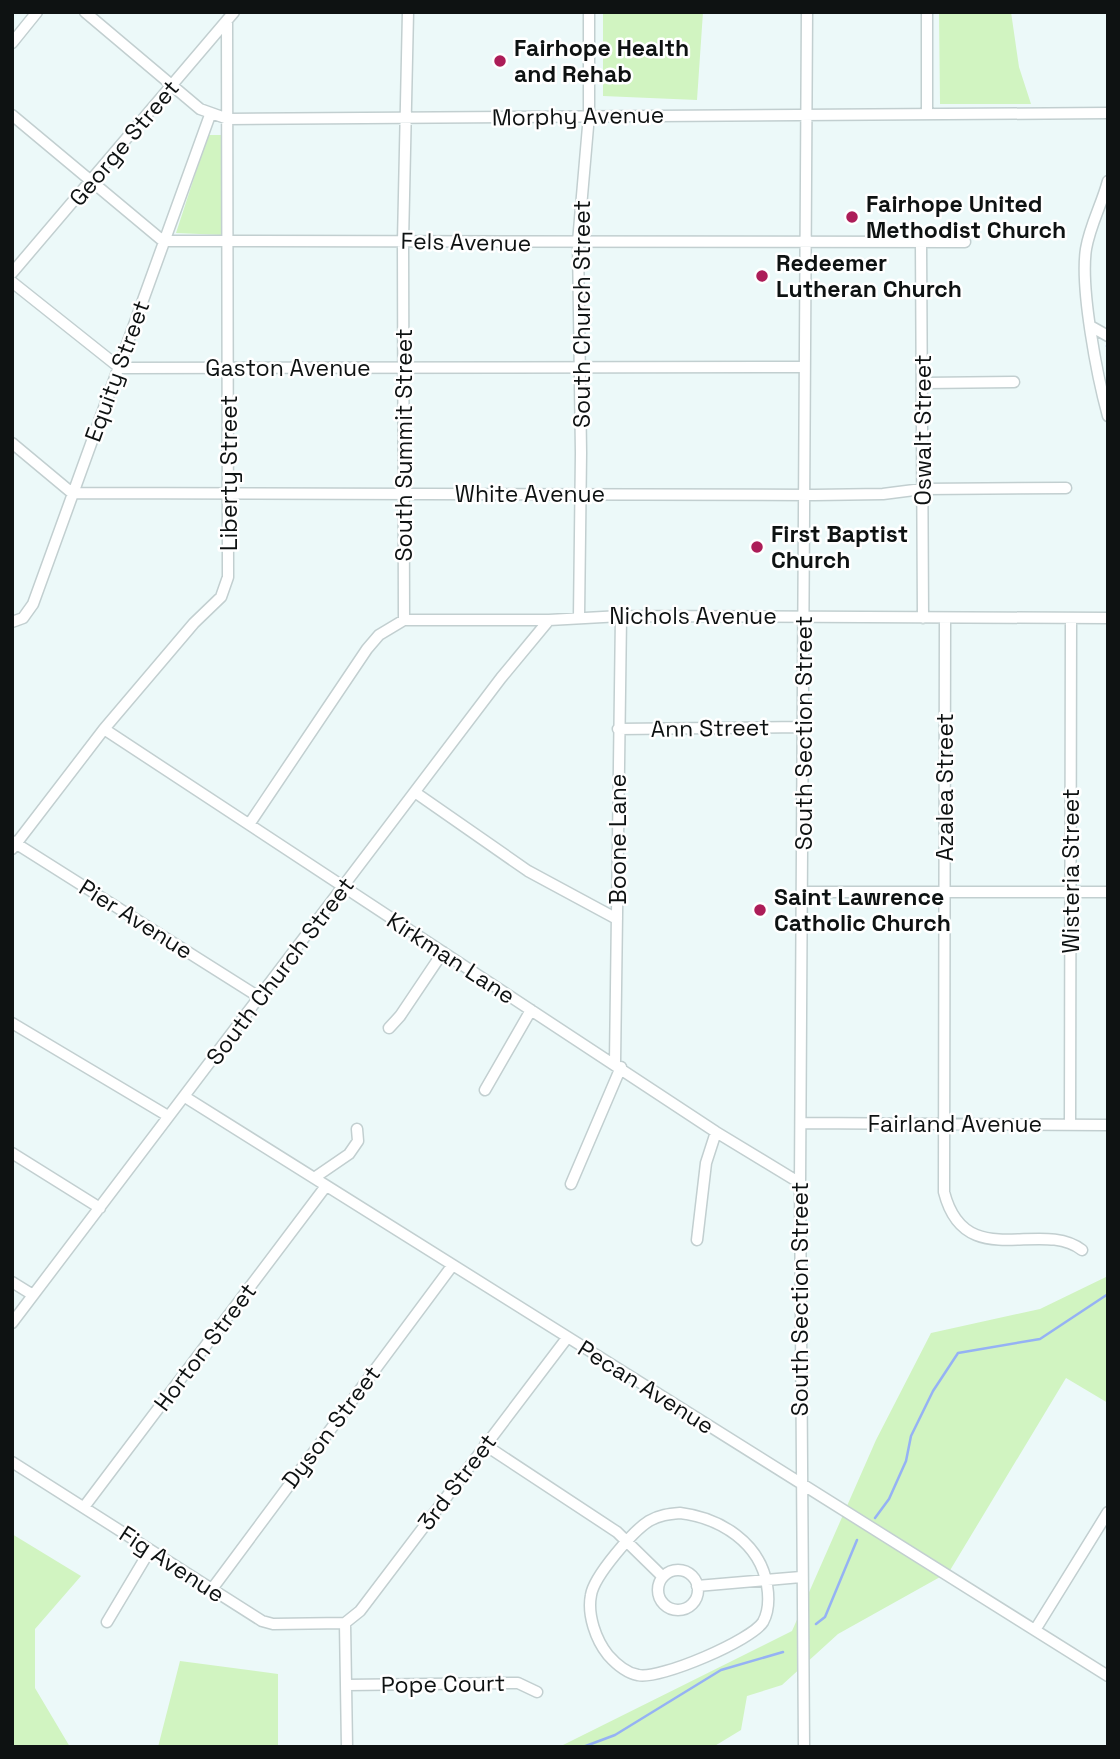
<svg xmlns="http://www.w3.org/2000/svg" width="1120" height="1759" font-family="'Space Grotesk',sans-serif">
  <rect width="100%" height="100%" fill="#ecf9f9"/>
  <path fill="#d1f4c1" d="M603,12H703L697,100L603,96Z
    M939,12H1011L1019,67L1031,104H940Z
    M208,135H224L223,235L176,233Z
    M1108,1276V1403L1066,1378L949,1572L838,1634L782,1685L747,1696L741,1730L713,1747H559L792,1631L876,1440L931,1333L1040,1309Z
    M12,1534L81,1576L35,1629V1688L70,1747H12Z
    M180,1661L278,1674V1747H158Z"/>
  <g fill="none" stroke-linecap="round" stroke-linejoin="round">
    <path stroke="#95b2f4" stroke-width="2.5" d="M1107,346L1108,347
      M875,1518L889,1499L906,1461L911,1436L933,1391L958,1353L1040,1339L1108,1294
      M816,1624L825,1617L857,1540
      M583,1747L615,1735L721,1670L783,1652"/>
    <g stroke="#c2cfd0" stroke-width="13">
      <path id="minor" d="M85,12L200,109L228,119L1108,113
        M927,12V113
        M12,43L37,12
        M12,115L163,241L965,242
        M1108,181C1102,204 1090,225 1086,249C1080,288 1097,376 1108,416
        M921,242L923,618
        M12,273L234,12
        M12,282L120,368L804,367
        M1092,327L1108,336
        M924,383L1014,382
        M12,443L72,493L814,495L883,494L922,489L1066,488
        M579,617L581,453L578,242L589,115V12
        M945,619L944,1192C965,1274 1041,1218 1082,1250
        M404,620L403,241L408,12
        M12,622L23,618L33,604L210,115
        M104,729L716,1132L800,1183
        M618,729L802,727
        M416,793L528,871L617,919
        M250,823L367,649L379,635L404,620H549L621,616L1108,618
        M12,841L259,997
        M12,849L104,729L194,623L221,597L228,577L227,20
        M803,892H1108
        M12,1023L168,1116
        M389,1028L400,1016L443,952
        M615,1063L621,616
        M485,1090L531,1010
        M185,1097L1108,1676
        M802,1123L1108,1125
        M1070,1125L1071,618
        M12,1153L100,1208
        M314,1178L349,1154L358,1141L357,1129
        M571,1184L621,1067
        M697,1240L706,1163L716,1132
        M12,1282L33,1295
        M12,1323L501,678L549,620
        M485,1445L617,1532L663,1577
        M12,1462L262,1621L273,1624L345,1623L360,1611L567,1338
        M84,1507L326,1186
        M680,1513C721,1518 760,1543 767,1585C769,1597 769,1611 763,1622C752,1640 660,1680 638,1675C626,1673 616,1664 608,1655C596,1640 587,1615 591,1595C594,1576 633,1531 649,1521C659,1515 669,1514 680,1513Z
        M658 1590a20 20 0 1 1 40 0a20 20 0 1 1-40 0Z
        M697,1586L801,1577
        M212,1589L452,1266
        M107,1622L150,1550
        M345,1623L347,1747
        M1035,1630L1108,1512
        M346,1685L518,1683L537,1692
        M804,1747L800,1183L807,12"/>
    </g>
    <use href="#minor" stroke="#fff" stroke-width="10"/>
  </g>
  <g fill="#ac1d58" stroke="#fff" stroke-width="2.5">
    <circle cx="500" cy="61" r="7"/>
    <circle cx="852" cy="217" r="7"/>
    <circle cx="762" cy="276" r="7"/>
    <circle cx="757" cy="547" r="7"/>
    <circle cx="760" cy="910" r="7"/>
  </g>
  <g text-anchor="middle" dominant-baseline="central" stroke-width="5" stroke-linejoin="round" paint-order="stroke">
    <g font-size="23" font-weight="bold" fill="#0e1212" stroke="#fff" text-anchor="start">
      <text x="514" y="48">Fairhope Health<tspan x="514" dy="26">and Rehab</tspan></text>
      <text x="866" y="204">Fairhope United<tspan x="866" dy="26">Methodist Church</tspan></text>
      <text x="776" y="263">Redeemer<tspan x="776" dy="26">Lutheran Church</tspan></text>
      <text x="771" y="534">First Baptist<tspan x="771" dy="26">Church</tspan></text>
      <text x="774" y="897">Saint Lawrence<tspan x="774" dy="26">Catholic Church</tspan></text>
    </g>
    <g font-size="23" fill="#0e1212" stroke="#fff">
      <text transform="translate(578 116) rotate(-1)">Morphy Avenue</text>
      <text transform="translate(124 143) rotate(-50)">George Street</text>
      <text transform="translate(466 242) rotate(1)">Fels Avenue</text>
      <text transform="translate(582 314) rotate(-90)">South Church Street</text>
      <text x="288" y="368">Gaston Avenue</text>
      <text transform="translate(117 371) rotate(-70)">Equity Street</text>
      <text transform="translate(923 430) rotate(-90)">Oswalt Street</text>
      <text transform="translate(404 445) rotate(-90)">South Summit Street</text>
      <text transform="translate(229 473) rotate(-90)">Liberty Street</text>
      <text x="530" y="494">White Avenue</text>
      <text x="693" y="616">Nichols Avenue</text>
      <text transform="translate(710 728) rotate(-1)">Ann Street</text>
      <text transform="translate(804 733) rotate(-90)">South Section Street</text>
      <text transform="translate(945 787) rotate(-90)">Azalea Street</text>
      <text transform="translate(618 839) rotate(-90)">Boone Lane</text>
      <text transform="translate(1071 871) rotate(-90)">Wisteria Street</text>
      <text transform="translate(136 919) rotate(32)">Pier Avenue</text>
      <text transform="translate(451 958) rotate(33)">Kirkman Lane</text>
      <text transform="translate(280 971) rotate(-53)">South Church Street</text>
      <text x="955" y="1124">Fairland Avenue</text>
      <text transform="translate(800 1299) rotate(-90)">South Section Street</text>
      <text transform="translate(205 1347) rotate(-53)">Horton Street</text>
      <text transform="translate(646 1387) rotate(32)">Pecan Avenue</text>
      <text transform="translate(331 1427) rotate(-53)">Dyson Street</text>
      <text transform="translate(457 1482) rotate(-53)">3rd Street</text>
      <text transform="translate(172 1564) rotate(33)">Fig Avenue</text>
      <text transform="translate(443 1684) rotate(-1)">Pope Court</text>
    </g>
  </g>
  <rect width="1120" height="1759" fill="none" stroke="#0e1212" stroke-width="28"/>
</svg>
